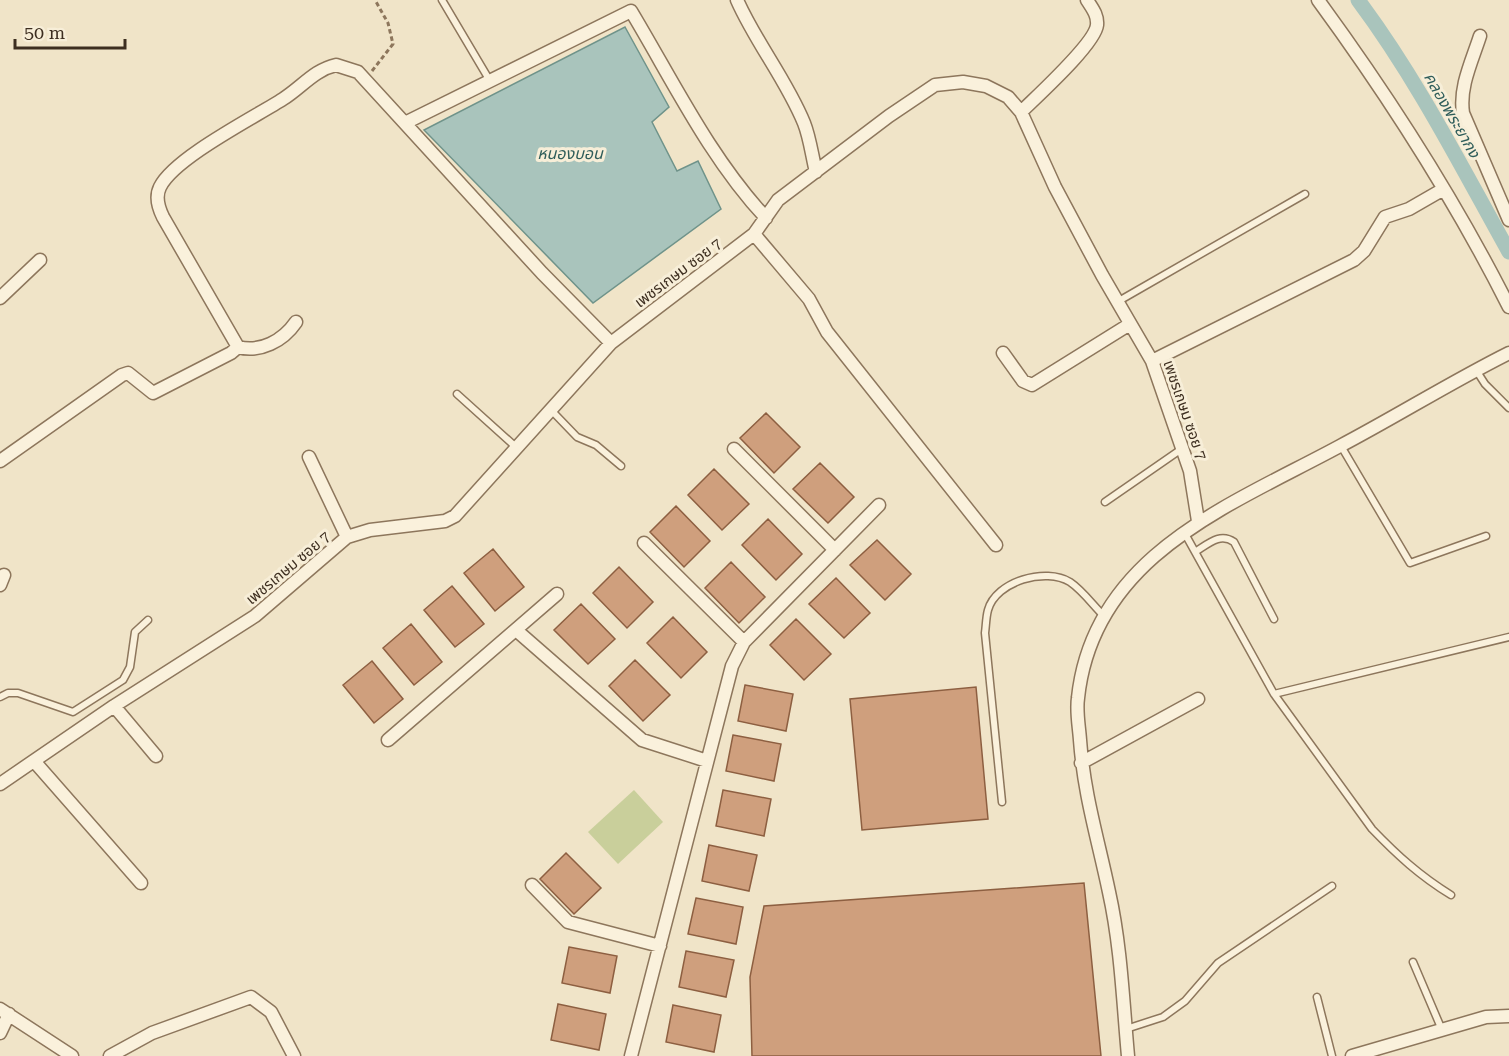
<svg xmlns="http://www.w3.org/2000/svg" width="1509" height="1056" font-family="'Roboto Serif','Noto Sans Thai',serif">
  <rect width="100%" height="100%" fill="#f0e4c8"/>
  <path fill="#c9cf9b" d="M634,790L663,822L618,864L588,832Z"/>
  <path fill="#a9c4bc" stroke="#6f938a" stroke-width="1.5" d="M625,27L669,107L652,122L677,171L698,161L721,209L593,303L424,130Z"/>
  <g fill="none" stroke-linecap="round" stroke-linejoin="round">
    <path stroke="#a9c4bc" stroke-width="15" d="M1358,0C1417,79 1461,166 1509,252"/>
  </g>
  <path fill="#cf9f7d" stroke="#8d5f41" stroke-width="1.5" d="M766,413L800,447L774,473L740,438Z
    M820,463L854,497L828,523L793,489Z
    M714,469L749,504L722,530L688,495Z
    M676,506L710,541L684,567L650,532Z
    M768,519L802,554L776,580L742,545Z
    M877,540L911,574L885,600L850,565Z
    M493,549L524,587L495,611L464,573Z
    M731,562L765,597L739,623L705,588Z
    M619,567L653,602L627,628L593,593Z
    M836,578L870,613L844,638L809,604Z
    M452,586L484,624L455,647L424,610Z
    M581,604L615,639L588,664L554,630Z
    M673,617L707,652L681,678L647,643Z
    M796,619L831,654L804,680L770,645Z
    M411,624L442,662L414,685L383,648Z
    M635,660L670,695L643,721L609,686Z
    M372,661L403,699L374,723L343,685Z
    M745,685L793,694L786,731L738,721Z
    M976,687L988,819L862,830L850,699Z
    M733,735L781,744L774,781L726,771Z
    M723,790L771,799L764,836L716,826Z
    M709,845L757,855L749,891L702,881Z
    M566,853L601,888L574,914L540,879Z
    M1084,883L1101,1056H752L750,977L764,906Z
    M696,898L743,907L736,944L688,934Z
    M569,947L617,956L610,993L562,983Z
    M686,951L734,960L726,997L679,987Z
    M558,1004L606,1014L599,1050L551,1040Z
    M673,1005L721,1015L714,1052L666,1042Z"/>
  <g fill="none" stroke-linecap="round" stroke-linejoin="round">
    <g stroke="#8d765c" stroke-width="9">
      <path id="lane" d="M442,0L490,81
        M1117,302L1305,194
        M1476,370L1485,384L1509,408
        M457,394L517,448
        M551,410L577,437L596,445L621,466
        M1341,446L1410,563L1486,536
        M1105,502L1183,448
        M1184,532L1274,694L1372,829C1397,855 1420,876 1451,895
        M1195,552C1208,544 1220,532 1234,542L1274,619
        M1274,694L1509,637
        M0,697L8,693H18L73,712L123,680L130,667L135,632L148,620
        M1002,802L985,633C986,626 986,617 988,610C996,581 1046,567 1070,582C1082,590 1093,605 1103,615
        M1413,962L1442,1030
        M1317,997L1332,1056
        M1126,1029L1163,1017L1185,1001L1218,963L1332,886"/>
    </g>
    <g stroke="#8d765c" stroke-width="15">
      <path id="street" d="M737,0C756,43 786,79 804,123C810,138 812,156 816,172
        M1318,0C1389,97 1455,200 1509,307
        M1480,36C1472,61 1459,87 1463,113L1509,220
        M1021,112C1036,97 1095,44 1097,25C1098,15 1092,8 1087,0
        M405,123L631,11C673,81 710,158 766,218
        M754,234L809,299L827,332L996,545
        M0,298L40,260
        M296,322C283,341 260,353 238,347L163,217C158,207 155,197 160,187C174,158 255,117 283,99C302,87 314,70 336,65L358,72L542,273L611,343
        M1003,353L1023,381L1032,385L1130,324
        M1152,361L1354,260L1364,251L1385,217L1409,209L1442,190
        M734,449L835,550
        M309,457L347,537
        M0,461L122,375L128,373L153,393L231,353L238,347
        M644,543L744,642
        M0,585L4,575
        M516,630L642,740L707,761
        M114,706L156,756
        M388,740L557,594
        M34,761L141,883
        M1081,763L1198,699
        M0,784L114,706L255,616L347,537L370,530L445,521L455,516L611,343L754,234L778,200L889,116L935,85L963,82L986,86L1008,97L1021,112L1055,187L1102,275L1152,361L1190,471L1198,521
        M532,885L568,922L660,946
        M0,1009L72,1056
        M0,1033L9,1014
        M110,1056L152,1033L251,997L271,1012L294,1056
        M631,1056L732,666L744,642L879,505
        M1128,1056C1123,1002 1121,946 1109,892C1098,839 1084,795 1080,740C1079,726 1076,711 1078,698C1093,555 1231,505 1340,446C1397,416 1451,382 1509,353
        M1352,1056L1486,1017L1509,1016"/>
    </g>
    <path stroke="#8d765c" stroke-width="3" stroke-dasharray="4.5 3" stroke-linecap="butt" d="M372,71L393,44L388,23L375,0"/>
    <use href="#lane" stroke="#faf1dc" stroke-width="6"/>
    <use href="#street" stroke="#faf1dc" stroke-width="12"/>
  </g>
  <g text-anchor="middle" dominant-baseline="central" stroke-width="6" stroke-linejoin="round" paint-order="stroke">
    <g font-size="15" fill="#3d2e20" stroke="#f7eed8">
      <text transform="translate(678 273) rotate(-37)">เพชรเกษม ซอย 7</text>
      <text transform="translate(1185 410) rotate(71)">เพชรเกษม ซอย 7</text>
      <text transform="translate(288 568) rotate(-40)">เพชรเกษม ซอย 7</text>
    </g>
    <g font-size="16" font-style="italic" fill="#2f5d5a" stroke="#f7eed8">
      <text transform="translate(1452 115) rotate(60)">คลองพระยากง</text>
      <text x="570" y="153">หนองบอน</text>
    </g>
  </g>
  <path d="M15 39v9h110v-9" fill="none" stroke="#3d2e20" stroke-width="3"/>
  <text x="24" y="39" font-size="18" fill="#3d2e20" stroke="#f7eed8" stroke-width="4.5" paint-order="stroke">50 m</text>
</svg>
